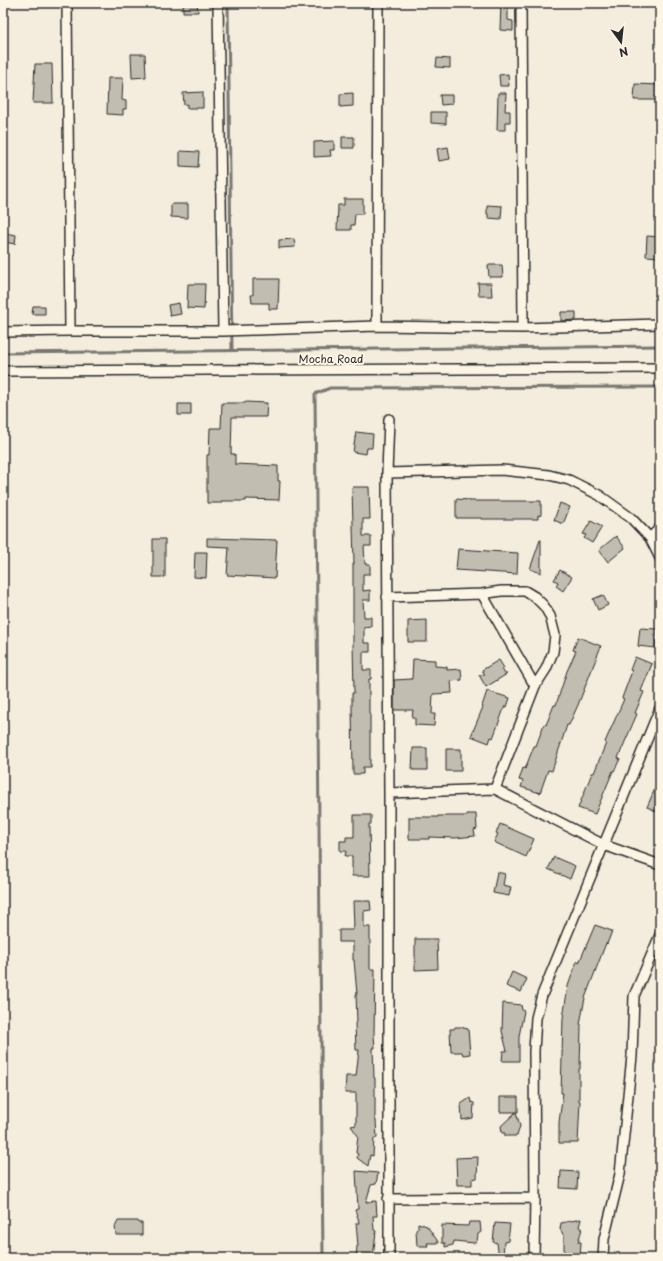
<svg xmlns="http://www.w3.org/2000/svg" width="663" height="1261" font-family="'Playpen Sans',sans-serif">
  <rect width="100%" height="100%" fill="#f4edde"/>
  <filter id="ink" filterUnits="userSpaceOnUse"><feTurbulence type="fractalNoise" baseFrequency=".025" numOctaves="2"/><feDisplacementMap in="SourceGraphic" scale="8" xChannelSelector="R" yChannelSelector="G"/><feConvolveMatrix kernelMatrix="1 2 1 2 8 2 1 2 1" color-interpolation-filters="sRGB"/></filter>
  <g filter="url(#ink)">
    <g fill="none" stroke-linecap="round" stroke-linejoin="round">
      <path stroke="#7a7771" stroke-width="3" d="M228,3L232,351
        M3,353L660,346
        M323,1258L315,394L330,388L660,387"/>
    </g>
    <path fill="#c2bdb1" stroke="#2b2b2b" d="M183,3H197L198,12H183Z
      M501,3H508V20L513,21V31L500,30Z
      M131,54H145L146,77L132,78Z
      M437,58L450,59V68L436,67Z
      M35,64H52L53,103H33Z
      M508,74L509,86H500L499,75Z
      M108,78H123L122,100L126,101V109H123V115L107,114Z
      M635,84L660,85V93H658V100H634Z
      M203,92V108H187V104L184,105L183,93Z
      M353,93V106L340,107V94Z
      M498,93H506L505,111H510V122H505V130H497Z
      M440,95H452V104L441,105Z
      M431,112H446V124L431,123Z
      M342,137H354V148H342Z
      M334,141V150H330L331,156L314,157V142Z
      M448,147L450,159L439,161L437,149Z
      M180,151L199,152L198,167L180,166Z
      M344,199H363V214H355L354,225H351V230H337L338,205H344Z
      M171,204H188V218L171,217Z
      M487,205L502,206L501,219L488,218V214H487Z
      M5,233L16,235L15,244L4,242Z
      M647,236L660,237V257L646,256Z
      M294,239L295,247L279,248V240Z
      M488,265H502L503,277H489Z
      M253,279H279L278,309H269V303H252L251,295H253Z
      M478,283H491L492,296H479Z
      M188,284H205L204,309L187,308Z
      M179,303L181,314L170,316L168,305Z
      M33,306H45V314H32Z
      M561,312H576V320L561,321Z
      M246,402L267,403L266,417H232L231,454H235V464L278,466V481H280L279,500L246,499V501H222V503H207V455H209L210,428H221L222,403H245Z
      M178,404H191V415H178Z
      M356,432L373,434L372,448H367L366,454L353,452Z
      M352,487H369L370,519H363V536H371V546H364L365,564H370V574H363V591L370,590V600H363L364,617H371V626L364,627V643H370V652H363V670H371V679H369V714H370V767H363V774H353L352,705V693H354L353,643V564H354Z
      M456,499L469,500V501H541V516L538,515V519H481V518H456Z
      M560,503L570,507L563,524L554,520Z
      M591,521L602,527L592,543L584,538L586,535L583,534Z
      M616,536L625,548L608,562L599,550Z
      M207,538L277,540L275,578L227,575L229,547L207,546Z
      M153,539H165V577H153Z
      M540,540H541V573L530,569Z
      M458,549L518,553L517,574L456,570Z
      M195,552H207L206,578L194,577Z
      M560,570L572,577L563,591L556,586L558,582L554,580Z
      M603,595L608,605L598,610L593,599Z
      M427,620V642H408V621Z
      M640,628L657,629L655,648L638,646Z
      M578,637L601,646L578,705L569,725H567L552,771L548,770L540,793L521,787L523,781L519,780L523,768L525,769L534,746H536L544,724L546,725L554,705H556L567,671L576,651L573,650Z
      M635,657L652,664L641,691L644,692L635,713L637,714L618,758L620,759L614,771H613L595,814L578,808L592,773H594L606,743L605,742L624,699L622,698L632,671L630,670Z
      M413,659L435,660V666L447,667V670L461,669L462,680L451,681L452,693L433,694L432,714H435L434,726L415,725V718H412L413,710H394V680L412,679Z
      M499,660L504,668L502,669L505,674H507L486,687L479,675H485L482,670Z
      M487,691L510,698L507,707L505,706L493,738L491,737L489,743L471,736L483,707L482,706Z
      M413,748H427V770H412Z
      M446,749H461V771H446Z
      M660,777V813L647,807Z
      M467,814H476L477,829L474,830L475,836L455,838L429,837V839H409V817H438V816H467Z
      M354,815H371V824H369L370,876H352V856H345L346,851H340V841H346V837H354Z
      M500,824L534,839L526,857L494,842L498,834L496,833Z
      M554,857L575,866L570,879L548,869Z
      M497,872L505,874L503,885L511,887L509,896L493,893Z
      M353,901H370L371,910L364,911V927H370V969H375L374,1035L375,1048H373L374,1078H375V1120H376L377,1138H374L373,1156L370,1155L368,1166L357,1158L358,1154L356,1153L358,1136L351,1126L356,1125V1093H345L346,1076H356L359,1050H356L355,1023L357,1022L356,994H357L354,960H353V942H339V930H353V927H354Z
      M595,925L612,931L607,944L606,943L585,998L580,1024H581L580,1069H579V1101H580L578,1143H559V1122L563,1093H561L563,1018L568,986L577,961L579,963Z
      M415,939H437L438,969L415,970Z
      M512,972L527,979L521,992L506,986Z
      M503,1003L521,1005L522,1010L524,1011L519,1036V1061H502L503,1051H507L502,1031Z
      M455,1027H463V1028L468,1029L470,1054L463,1055L462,1052H451L450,1029H454Z
      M500,1097H518V1112H500Z
      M470,1098L471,1102L474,1103L473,1118L462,1120L461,1104Z
      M516,1112L520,1126L517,1136H505V1133H502L501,1126Z
      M478,1157L477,1178L472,1179V1185H457L456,1158Z
      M356,1171L378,1173L376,1184L371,1185L366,1202L376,1201L377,1216H373L374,1230L376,1231L373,1258H356L357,1246H358L356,1223H359L358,1218L355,1210L358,1209Z
      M561,1171L578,1172L577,1189L560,1188Z
      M581,1219L579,1227L582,1229L578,1242H581L580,1258H564V1236L560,1229L561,1223Z
      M118,1221H138L139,1223H142V1235H116L115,1227Z
      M469,1222H480L481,1232L478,1234L477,1241L474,1243L454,1241L453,1245L445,1247V1243H442V1225L468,1226Z
      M418,1223L427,1226L439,1243H427L428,1246H417L416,1230L418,1228Z
      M495,1223L510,1224L508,1241L504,1242L503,1258H499L497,1243L493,1242Z"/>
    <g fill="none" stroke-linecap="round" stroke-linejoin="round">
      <g stroke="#2b2b2b" stroke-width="12">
        <path id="street" d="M67,3L70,331
          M218,3L223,331
          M521,3L523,328
          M377,326L378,3
          M3,332L70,331H223L377,326L523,328L660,324
          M3,371L660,368
          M387,473L502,470L549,475L569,480L599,495L631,518L650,538L660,558
          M650,538L660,528
          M482,594L535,686
          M387,597L482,594L501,591H525L535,597L544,606L550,616L555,635L553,652L546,669L535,686L495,789
          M389,793L495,789L604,845L660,865
          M388,1199L535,1198
          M389,1258V793L387,473L389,419
          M534,1258L535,1198L534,1051L536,1018L542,995L660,708
          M603,1258L604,1239L620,1174L632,1056L634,996L660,935"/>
      </g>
      <use href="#street" stroke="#fcf5e5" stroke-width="9"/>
    </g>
  </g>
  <g text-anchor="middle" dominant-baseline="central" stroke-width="4" stroke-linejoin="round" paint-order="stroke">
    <g font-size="11" fill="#2b2b2b" stroke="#fcf5e5">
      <text x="331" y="358">Mocha Road</text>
    </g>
  </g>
  <rect width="663" height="1261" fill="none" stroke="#fcf5e5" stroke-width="16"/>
  <rect x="8" y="8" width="647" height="1245" fill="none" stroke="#2b2b2b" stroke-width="1.5" filter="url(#ink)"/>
  <g transform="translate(621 42) rotate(165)" stroke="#fcf5e5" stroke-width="3" paint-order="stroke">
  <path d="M0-3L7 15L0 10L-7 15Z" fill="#2b2b2b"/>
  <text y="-6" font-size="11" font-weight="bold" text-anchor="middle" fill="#2b2b2b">N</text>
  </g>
</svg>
